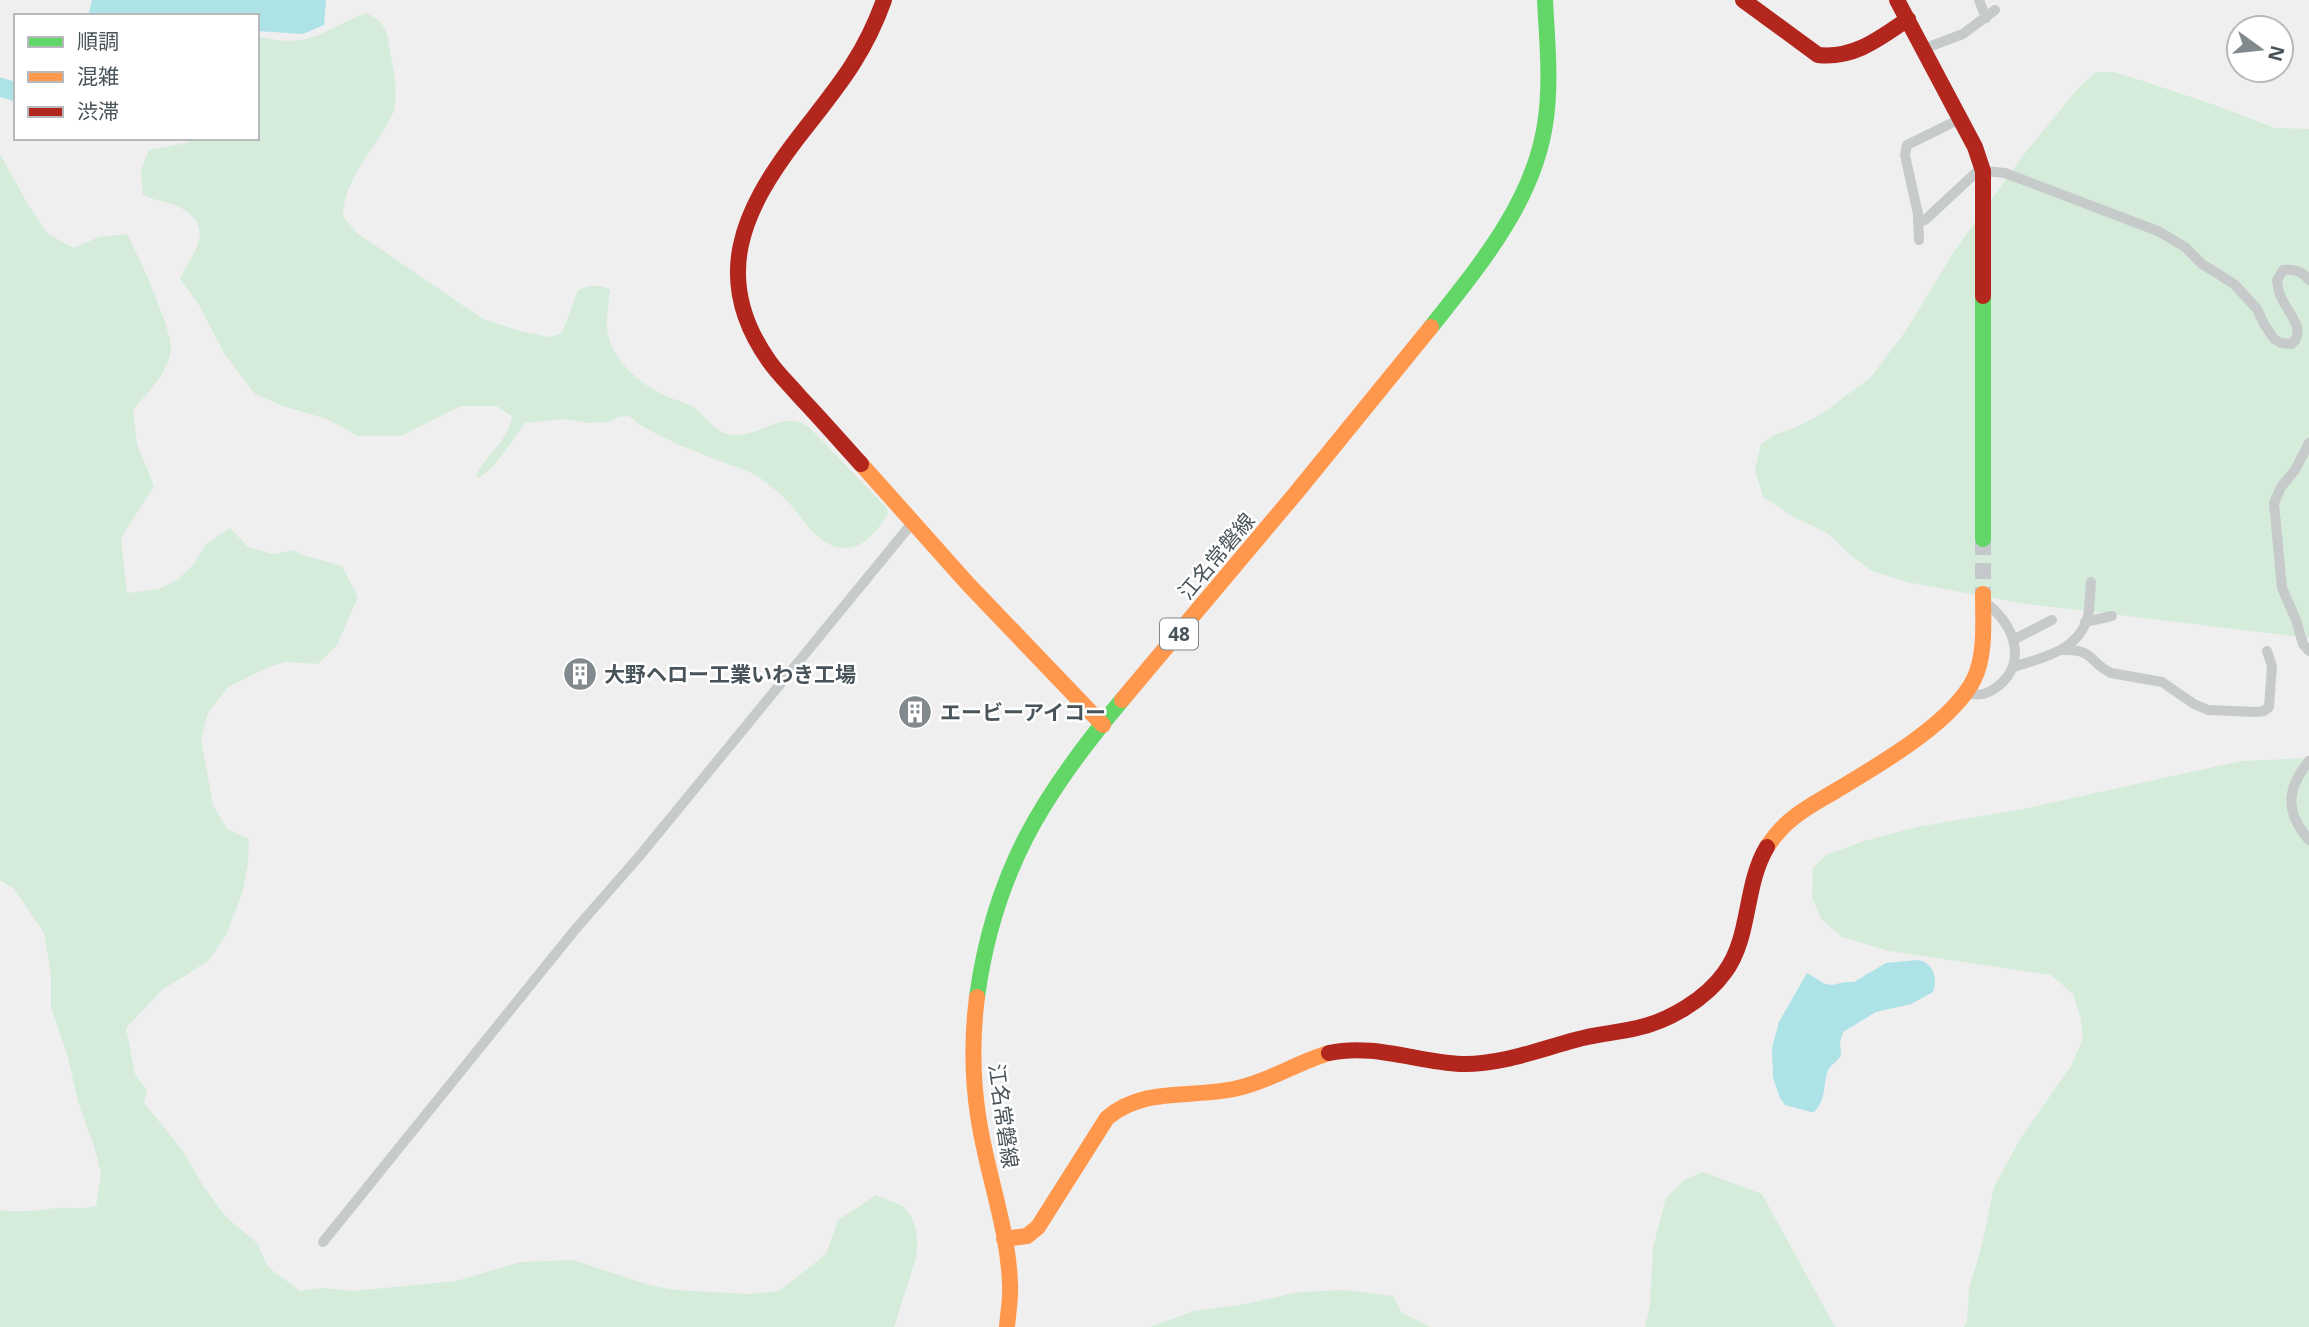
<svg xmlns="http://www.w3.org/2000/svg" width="2309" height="1327" font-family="'Open Sans','Noto Sans JP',sans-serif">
  <rect width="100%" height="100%" fill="#efefef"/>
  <path fill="#d5ecdb" d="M366,13C390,25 386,32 391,56C394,73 397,88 395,105C395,113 388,121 384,129C368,157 344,182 343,216L357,233L483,319L520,331L549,337L562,333L578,290C591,285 598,284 610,290C609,303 606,316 607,328C610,360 641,385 668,397C677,401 686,402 693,407C708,417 716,436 737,435C764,434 781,411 808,426L887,508L888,514C878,529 864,549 844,548C819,548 803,518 788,502C781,494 772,487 764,481C755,473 741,469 730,465C698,452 655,438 629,416L618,417L610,422L587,423L565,419L525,423C512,439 496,470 478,478L476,476C485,455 509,441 512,416L496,406H461L401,436H358L327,419L283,406L255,394L224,353L199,305L180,279C192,253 217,229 181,208C171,202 155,201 143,195L141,170L149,150L187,143L191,138H257V36C309,50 321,31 366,13Z
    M2096,72H2114L2137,79L2215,105L2275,128L2309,129V638L2019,603L1907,582L1872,571L1851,556L1829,534L1794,517L1763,497L1755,470L1761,444L1776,434L1794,428L1820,415L1871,377L1905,332L1953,253L2022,157L2078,88Z
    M0,154L27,203L47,233L73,248L99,237L127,234C137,252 174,334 171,351C166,375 148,392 133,410L137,444L154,486L121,538L127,593L159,589L177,580L194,564L206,544L230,528L248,547L273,554L296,550L299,554L342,566L358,597L337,645L318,664L286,662L271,666L229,686L208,713L201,739L213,805L227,829L249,839L248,864L243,891L226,935L208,961L162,990L126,1028L135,1074L147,1091L144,1103L183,1151L202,1184L225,1216L257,1243L268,1267L300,1291L323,1288L353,1291L456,1281L521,1262L573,1260L649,1285L675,1290L749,1294L779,1291L826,1254L838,1220L876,1195C884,1199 894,1201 902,1206C917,1216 919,1242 916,1258L894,1327H0V1210C22,1213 35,1210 57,1208C73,1207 79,1210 96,1206L101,1174L95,1149L78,1102L68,1057L51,1008V974L44,933L14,889L0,880Z
    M2309,758V1327H1964L1967,1321L1969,1289L1982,1244L1994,1187L2020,1139L2071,1066L2083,1039L2081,1019L2073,994L2051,975L1889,951L1842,937L1821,919L1812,897L1813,868L1826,855L1864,841L1917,827L2023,809L2241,761Z
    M1703,1172L1762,1194L1835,1327H1645L1650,1305L1653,1247L1666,1198L1684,1180Z
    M1345,1290L1393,1296L1402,1313L1431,1327H1150L1194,1311L1246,1304L1299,1292Z"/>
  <path fill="#ade2e7" d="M92,0H326L324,25L303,34L257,31V16H88Z
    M1918,960C1934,963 1938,978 1933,992L1911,1004L1876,1012L1843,1032L1840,1042L1841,1055C1838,1062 1828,1066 1827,1073C1823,1088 1826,1100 1814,1112H1811L1785,1105L1779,1096L1773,1077L1772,1048L1779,1022L1807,973L1825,984L1832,985L1845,982H1854L1886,963Z"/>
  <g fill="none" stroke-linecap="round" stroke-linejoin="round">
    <path stroke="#ade2e7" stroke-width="19" d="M0,87L16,92"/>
    <path stroke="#c5c8ca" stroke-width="16" stroke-dasharray="16 8" stroke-linecap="butt" d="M1983,539V594"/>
    <path stroke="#c7cacb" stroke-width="10" d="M1979,0L1986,18
      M1923,49L1963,34L1995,10
      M1983,171L2005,173L2158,231L2185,247L2202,264L2234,284L2257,309L2264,324L2274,339L2281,343L2292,344C2307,329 2287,312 2281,297C2278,292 2278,285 2277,280L2283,270C2293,269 2303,271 2309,280
      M1918,223L1925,220L1982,167
      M1919,240L1918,214L1905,155L1907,145L1960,119
      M2309,443L2295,470L2281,487L2274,503L2282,588L2296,620L2303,644L2309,651
      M2085,622L2112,616
      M2013,640L2052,620
      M2063,650C2095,649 2088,662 2111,673L2162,682L2194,704L2208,710L2256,712L2264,711L2269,707L2272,666L2267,651
      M2014,667C2043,657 2079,651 2088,616C2090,605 2090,593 2091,582
      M1966,693C1979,696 1986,695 1997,687C2030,662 2013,621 1983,601
      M2309,761C2286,789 2285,812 2309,840
      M323,1242L574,931L642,853L913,522"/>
    <path stroke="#63d668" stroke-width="16" d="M1983,296V539
      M1431,327C1480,265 1536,199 1546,118C1551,79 1547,39 1545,0
      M977,997C994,872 1043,794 1122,700"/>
    <path stroke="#ff974d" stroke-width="16" d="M861,464L968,584L1103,725
      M1122,700L1296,493L1431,327
      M1767,847C1785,819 1805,809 1832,793C1875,767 1952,724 1974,679C1986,654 1983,621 1983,594
      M977,997C972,1036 972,1075 978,1115C986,1172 1008,1226 1010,1284C1011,1298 1008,1313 1007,1327
      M1004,1239L1027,1236L1038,1227L1107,1118C1144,1086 1193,1099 1238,1088C1270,1081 1298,1062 1329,1053"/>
    <path stroke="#b3261e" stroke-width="16" d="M1743,0L1818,55C1854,59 1880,38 1908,19
      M1897,0L1975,147L1983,171V296
      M861,464C841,442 821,419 800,397C790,385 778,374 769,361C711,279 742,211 797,139C834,91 863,59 884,0
      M1329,1053C1373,1043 1417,1062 1461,1064C1500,1065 1538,1050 1575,1040C1595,1034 1617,1033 1637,1028C1669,1021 1706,999 1725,972C1751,937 1744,885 1767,847"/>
  </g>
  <defs>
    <g id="building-disc" transform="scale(1.75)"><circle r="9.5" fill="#828a8e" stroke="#fff"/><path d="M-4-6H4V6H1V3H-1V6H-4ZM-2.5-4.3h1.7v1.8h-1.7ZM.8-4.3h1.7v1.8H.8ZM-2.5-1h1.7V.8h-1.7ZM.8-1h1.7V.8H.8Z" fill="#fff"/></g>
  </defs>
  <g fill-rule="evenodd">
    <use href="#building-disc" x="580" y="674"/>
    <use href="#building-disc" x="915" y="712"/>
  </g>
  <g text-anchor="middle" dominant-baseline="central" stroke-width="5" stroke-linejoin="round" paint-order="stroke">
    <rect fill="#fff" stroke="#7f878c" stroke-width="2" x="1160" y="618.5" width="38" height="31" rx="5"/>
    <g font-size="19" font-weight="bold" fill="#48535a">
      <text x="1179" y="634">48</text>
    </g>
    <g font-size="21" fill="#48535a" stroke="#fff">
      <text transform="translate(1216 556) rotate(-50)">江名常磐線</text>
      <text transform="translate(1004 1116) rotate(82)">江名常磐線</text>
    </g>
    <g font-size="21" font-weight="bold" fill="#48535a" stroke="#fff" text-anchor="start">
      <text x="604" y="674">大野ヘロー工業いわき工場</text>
      <text x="940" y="712">エービーアイコー</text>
    </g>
  </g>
  <rect x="14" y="14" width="245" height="126" fill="#ffffff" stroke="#b6babd" stroke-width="2"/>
  <rect x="28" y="37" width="35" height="10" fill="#63d668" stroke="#b6babd" stroke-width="2"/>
  <text x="77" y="49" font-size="21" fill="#48535a">順調</text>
  <rect x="28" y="72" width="35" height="10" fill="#ff974d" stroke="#b6babd" stroke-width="2"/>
  <text x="77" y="84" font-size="21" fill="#48535a">混雑</text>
  <rect x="28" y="107" width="35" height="10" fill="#b3261e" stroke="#b6babd" stroke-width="2"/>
  <text x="77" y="119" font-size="21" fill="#48535a">渋滞</text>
  <g transform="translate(2260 49) rotate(105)"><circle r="33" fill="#ffffff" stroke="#b6babd" stroke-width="2"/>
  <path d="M0-5L12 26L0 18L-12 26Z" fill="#828a8e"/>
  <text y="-10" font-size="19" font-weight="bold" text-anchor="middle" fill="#48535a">N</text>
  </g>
</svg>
